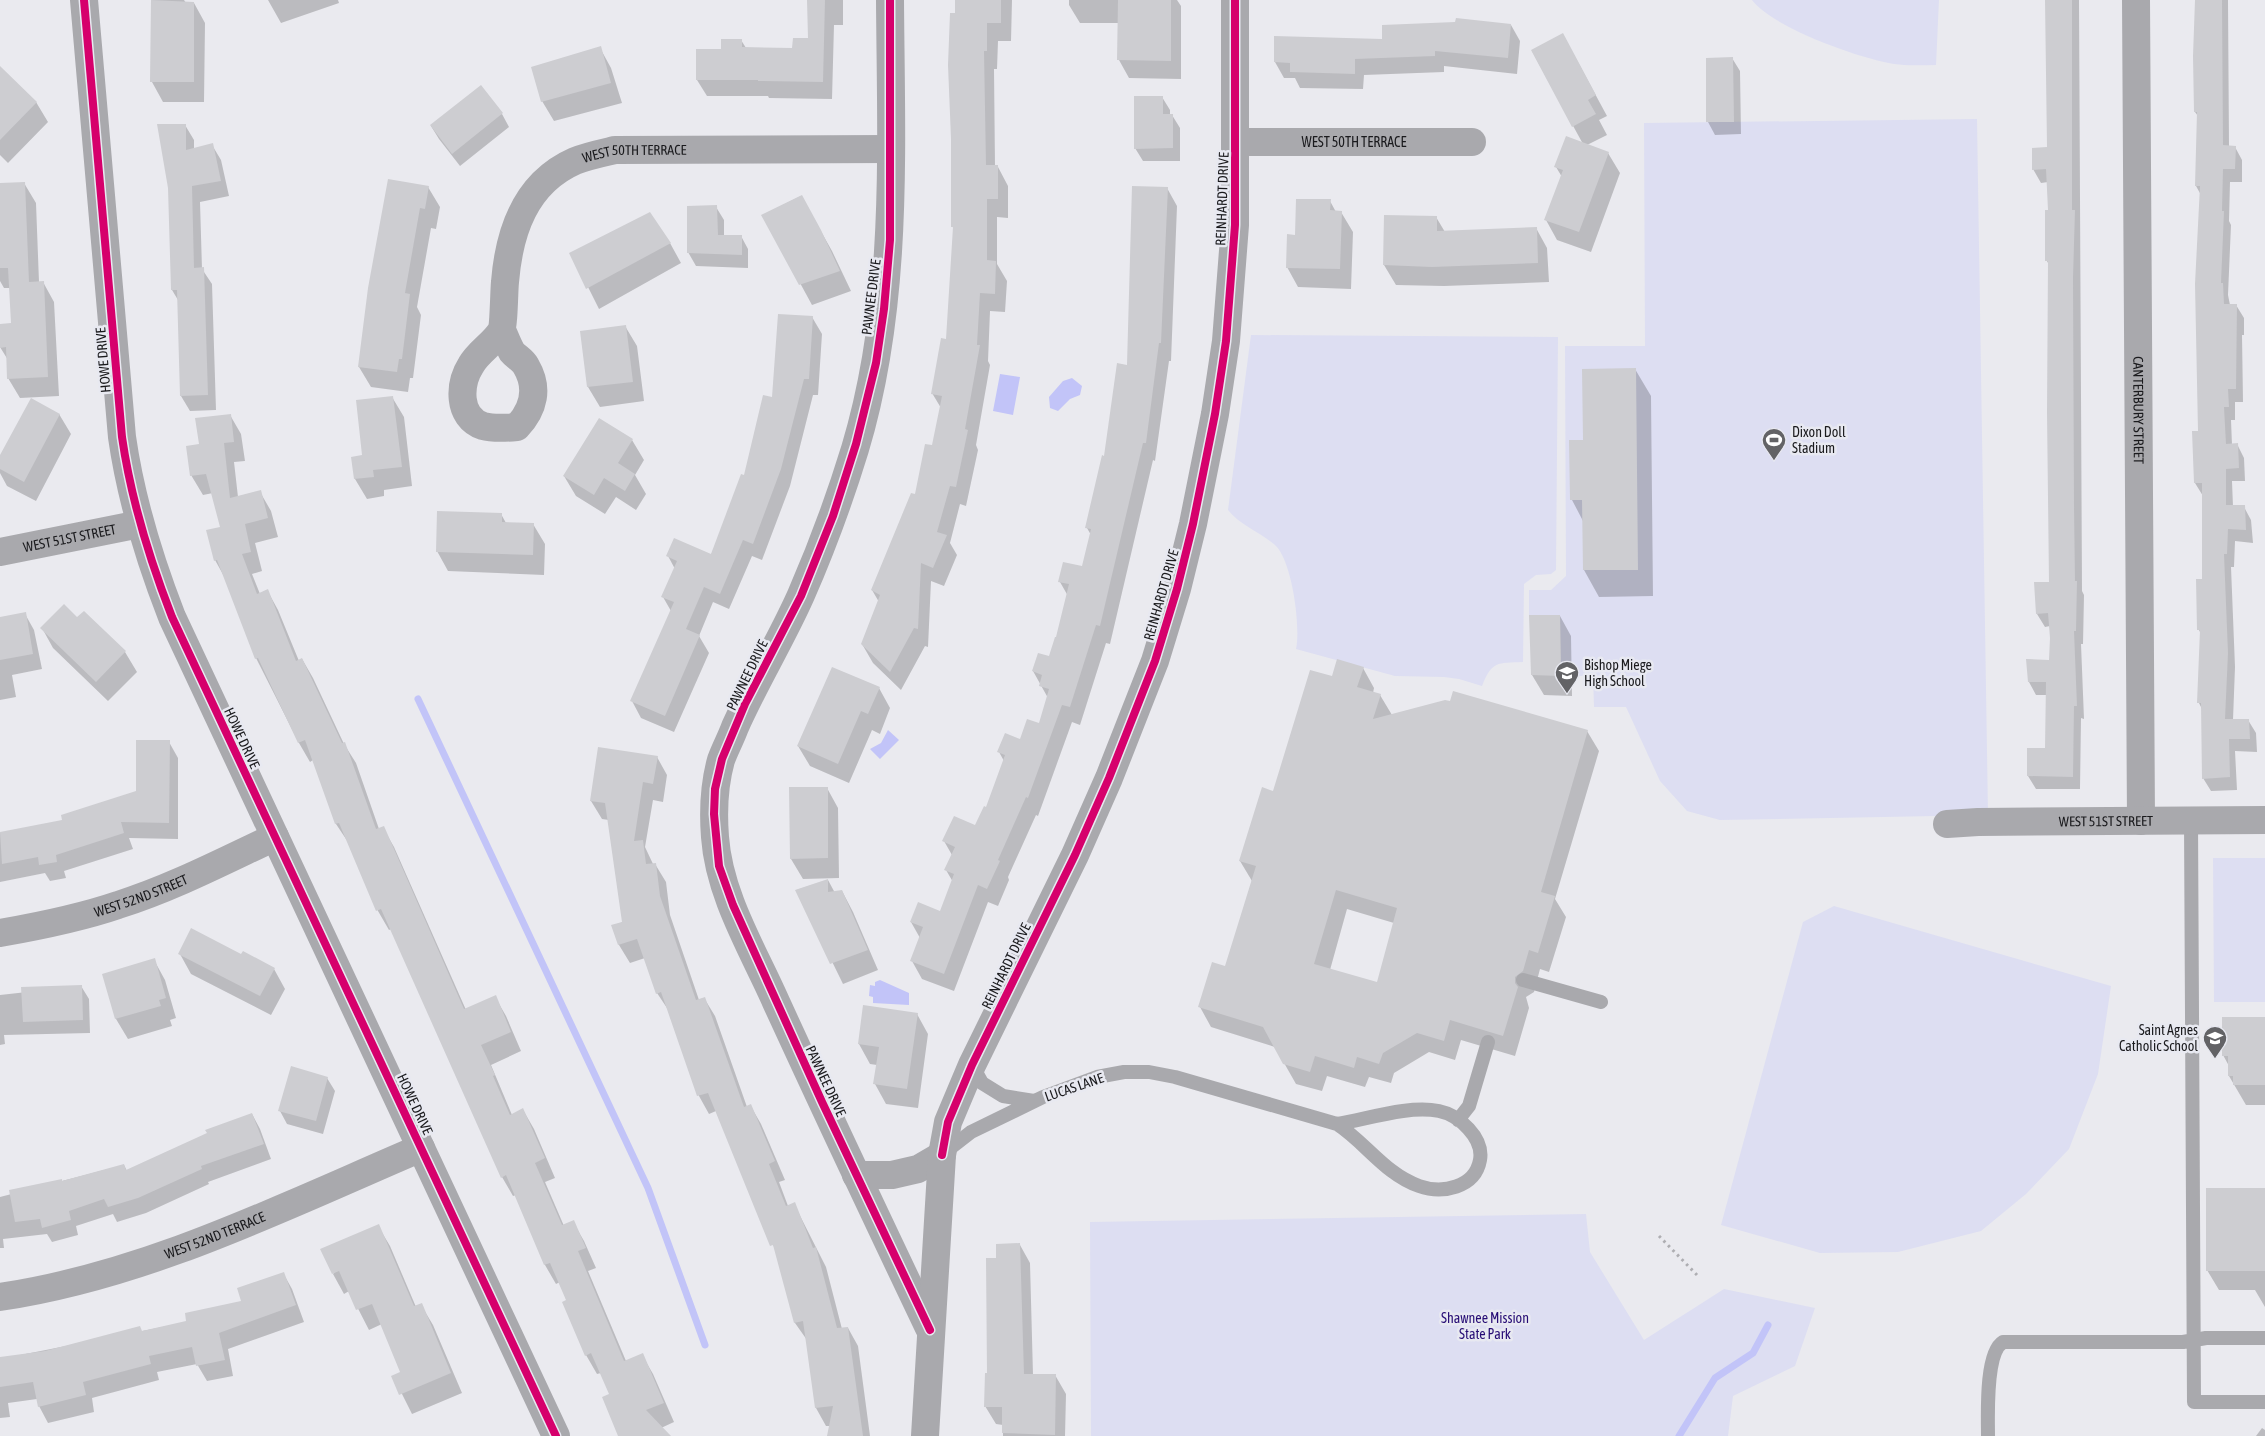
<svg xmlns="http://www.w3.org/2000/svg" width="2265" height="1436" font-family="'Asap Condensed',sans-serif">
  <rect width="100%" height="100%" fill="#eaeaef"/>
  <path fill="#dddef2" d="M1752,0H1939L1936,65C1922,65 1907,66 1894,64C1859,58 1773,28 1752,0Z
    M1977,119L1988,815L1720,820L1687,811L1660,781L1626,707H1594L1593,676H1561L1560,615H1529V590H1551L1566,576L1565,346H1645L1644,123Z
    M1251,335L1558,337L1556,570L1551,574L1536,575L1524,584L1523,662C1497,663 1492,661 1482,686L1459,679L1444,677L1395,676L1296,649C1301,627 1292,560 1275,545C1260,532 1240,525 1228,510Z
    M2213,858H2265V1002H2214Z
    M1834,906L2111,986L2098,1074L2069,1149L2026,1194L1981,1231L1898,1252L1820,1253L1721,1225L1803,922Z
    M1586,1214L1590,1252L1644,1340L1724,1289L1815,1308L1795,1366L1733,1396L1728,1436H1091L1090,1222Z"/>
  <path fill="#c2c4f8" d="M1000,374L1020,377L1013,415L993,411Z
    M1072,378L1082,386L1080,395L1070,399L1058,411L1050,408L1049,397L1063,381Z
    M888,730L899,740L880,759L870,749L881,743Z
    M880,980L909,993V1005L873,1003V997L869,996L870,985L875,986V982Z"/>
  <path fill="#0003" fill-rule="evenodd" d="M152,0H184L186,3H194L205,23L204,102H163L152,82Z
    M268,0H338L339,3L281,23Z
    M808,0H843V25H834L832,99L769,98L768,96H707L697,80L741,40L746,48L793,49L809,40Z
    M957,0H1012L1011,41H998L997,69H994L995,167H998L1008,186V218L997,217V264L1007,281L1005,312L990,311L988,361L990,365L976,445L978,450L966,506L960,504L950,543L957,555L944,586L931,581L928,647L925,646L901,690L873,663L862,644L879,602L872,590L915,496L933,447L941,408L932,393L947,341L954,229L952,226Z
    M1069,0H1177L1181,6V79L1129,78L1119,60V23H1080L1069,5Z
    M2046,0H2079L2082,591L2084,595L2083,644H2081L2084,719L2081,718L2080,789H2036L2028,776L2046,749L2047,695H2036L2029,682L2050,661V626L2045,627L2037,614L2050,583L2049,265L2047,261L2049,212L2048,182L2041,183L2033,169L2048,148Z
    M2196,0H2228L2229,147H2235L2242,160V182H2230L2229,221L2231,225L2228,295L2230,305H2236L2244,318V335H2242L2243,402H2235V420H2231L2232,445L2237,444L2244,458L2245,481H2232L2233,507H2244L2251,520L2253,543L2235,541L2234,567H2231L2235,667L2233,720H2248L2256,733L2257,752L2235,751L2237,790L2211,791L2203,778L2202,709L2199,703L2201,634L2199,630L2197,580H2203V496L2195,483L2199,432L2201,195L2196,186L2198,116L2195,112Z
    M1511,25L1520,41L1517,74L1444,66V72L1364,75L1363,89L1300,88L1295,78H1284L1275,62L1384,40Z
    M600,48L611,68L622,103L554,121L542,101Z
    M1532,51L1574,55L1607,116L1599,120L1607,135L1587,145L1608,153L1620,173L1591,252L1557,240L1546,220L1562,177L1556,167L1583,144Z
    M1732,58L1740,71L1741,134L1715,135L1708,122Z
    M0,68L36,102L48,122L8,163L0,155Z
    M1162,97L1170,110V115H1172L1180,128V161H1143L1135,148Z
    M502,114L509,127L460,166L439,139L431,126Z
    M185,125L194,140V149L212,145L221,160L229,196L200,202L202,269L212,284L216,410L190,411L181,396L178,300L172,290Z
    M24,183L36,203L39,282H43L54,302L59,396L20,398L8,378V360L0,347V325L12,324L11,288H4L0,281V184Z
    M428,187L440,207L436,229L431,228L417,307L421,315L413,378H410L408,392L371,387L359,367L369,288Z
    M1167,188L1177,206L1171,361H1169L1155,461L1153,460L1110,644L1106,643L1080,725L1072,722L1038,816L1036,815L1008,877L1009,880L998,906L988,902L954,991L922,979L912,961L920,938L911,922L941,912L953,882L946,870L952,855L944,841L976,827L987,808L1004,761L999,752L1021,740L1040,725L1048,698L1033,671L1049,658L1057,639L1068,596L1060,582L1083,567L1091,535L1087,528L1128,366Z
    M801,196L832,251L851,291L812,305L763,215Z
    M1330,201L1336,212H1341L1353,232L1351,289L1298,287L1287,267L1296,236Z
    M716,207L724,220V236H741L748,249V268L696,266L688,252Z
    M1385,216L1436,217L1445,232L1536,228L1547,248L1549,282L1444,286L1396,285L1384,265Z
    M670,243L681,263L599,309L571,253Z
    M812,317L822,334L818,395H813L790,486L762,560L752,556L729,609L713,602L699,636L709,653L674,732L641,718L632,701L671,611L663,597L675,569L668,556L711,555Z
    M625,326L637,346L644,401L600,407L588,387L581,332Z
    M1635,369L1651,396L1653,596L1599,597L1584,570L1583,521L1572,500L1571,441H1584Z
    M392,397L404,417L412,486L384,490V496L367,499L355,479L352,458L364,457Z
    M59,414L71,434L36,501L7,486L0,473V458Z
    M230,415L241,434L245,461L234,462L238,497L260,492L271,511L278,537L255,543L262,571L252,574L260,594L267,590L278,610L299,661L302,659L313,678L344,744L356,763L379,829L383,828L394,847L466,1010L495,997L506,1016L521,1051L491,1065L512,1115L523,1110L534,1129L555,1178L545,1182L564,1226L573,1222L584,1241L596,1268L588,1271L626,1361L642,1355L653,1374L674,1422L661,1428L669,1436H619L611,1395L601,1373L597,1374L586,1355L560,1282L556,1284L545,1265L516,1195L513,1196L502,1177L391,929L389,930L378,911L348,842L336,824L313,760L310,762L299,743L256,658L225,578L215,560L221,528L213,493L203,495L191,475L200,445Z
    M632,440L644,460L635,475L646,494L636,510L616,497L605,514L576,496L564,476Z
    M501,514L506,523L533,524L545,544L544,575L448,571L437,551Z
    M25,614L34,630L42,669L12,675L16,697L0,700V618Z
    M1560,616L1571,636L1572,696L1544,695L1532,675Z
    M77,619L125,652L137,672L108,701L53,648L42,628Z
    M1363,668L1374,688L1373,693L1380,695L1392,715L1587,731L1599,751L1555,899L1566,917L1549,972L1540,969L1534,992L1526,997L1529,1008L1515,1056L1461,1040L1455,1060L1429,1052L1394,1073L1391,1083L1369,1077L1365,1087L1327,1076L1322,1091L1296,1084L1275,1047L1211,1027L1200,1007L1226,967L1252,881L1240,861L1333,678ZM1347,909L1394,923L1378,984L1330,970Z
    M879,688L890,708L880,734L872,730L849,783L810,766L798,746Z
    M169,742L178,758V839L129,838L133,849L64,871L66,878L50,881L45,873L0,882V833L64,821L137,792Z
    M657,757L667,775L663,802L653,800L645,847L653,864H655L666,882L670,915L699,1000L704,998L715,1016L747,1107L750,1105L761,1124L785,1180L779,1182L788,1206L794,1204L826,1267L842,1329L848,1328L858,1346L870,1436H829L831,1426H826L816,1408L807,1340L795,1323L778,1256L716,1111L709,1114L699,1096L669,1011L657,993L645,958L630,963L619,945L612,926L623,922L609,820L602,819L591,801Z
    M827,788L838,808L839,878L803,879L791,859Z
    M828,880L835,893L842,891L853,912L878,970L843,984L797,890Z
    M180,954L241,956L274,969L285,989L271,1015L191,974Z
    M154,960L165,980L176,1018L170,1020L172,1026L128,1039L116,1019L104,975Z
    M81,986L89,999L90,1033L4,1035L5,1044L0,1045V995Z
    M917,1014L928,1034L918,1108L886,1104L875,1084L877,1065L870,1064L859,1044Z
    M2265,1018V1105H2246L2229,1076V1066L2223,1055Z
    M327,1078L335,1091L323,1134L287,1124L280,1111Z
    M252,1114L260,1129L271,1159L208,1182L209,1184L146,1213L117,1222L113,1214L76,1226L78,1235L52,1242L47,1234L3,1239L4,1248H0V1197L124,1165L127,1171Z
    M2265,1189V1307L2255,1290H2219L2207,1270Z
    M378,1226L390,1246L416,1307L421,1305L433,1325L462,1393L412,1414L393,1376L402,1373L382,1324L369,1330L349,1291L344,1294L333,1274Z
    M1020,1245L1030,1263L1033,1375H1055L1066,1394L1065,1436H1003V1425L996,1424L985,1406L997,1259Z
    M283,1273L292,1289L304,1322L228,1349L233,1376L207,1381L197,1364L157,1372L159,1380L92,1398L94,1412L48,1423L39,1406L37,1399L8,1403L10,1417L0,1418V1359L188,1322L243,1302Z
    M2262,1428L2265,1430V1436H2256Z"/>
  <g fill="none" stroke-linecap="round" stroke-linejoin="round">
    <path stroke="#c2c4f8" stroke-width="7" d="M418,699L648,1188L705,1345
      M1679,1436L1715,1378L1753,1353L1768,1325"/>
  </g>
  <path fill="#cdcdd1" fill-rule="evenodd" d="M151,0L194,2V82H150Z
    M807,0H825L823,82L758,81V80H696V49H721V39H742V47L792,48L793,38H808Z
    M955,0H1001V23H987V51H984L986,165H998V199H987V260L996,261L995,294L980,293L977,345H980L965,429L968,430L956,487L950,486L937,532L947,535L933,568L921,563L918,629L914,628L890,672L861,644L880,595L871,590L911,493L915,494L925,444L932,445L942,396L931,394L941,338L946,339L953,227H951V139L948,65L950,13H955Z
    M1118,0H1171V61L1117,60Z
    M2045,0H2072V210H2075L2073,278L2074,506L2075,581H2077L2076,631H2074L2077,706H2074L2073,777L2027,776V748H2045L2046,682H2028L2026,659L2049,660L2050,638L2048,613L2036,614L2034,582H2049L2047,412L2048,261H2045V210H2048L2046,169L2032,170V148L2047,147Z
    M2195,0H2222L2223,145L2236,146L2235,169H2223L2222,211H2224L2221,283H2223L2224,304H2237L2236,389H2228L2229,407H2224L2226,444L2238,443L2239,468L2226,469V505H2245L2246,530L2228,529L2227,554H2224L2228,653L2225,719H2249L2250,739H2229L2230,777L2202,779L2201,703H2197L2200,630H2197L2196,579H2202V483H2194L2192,431H2198L2195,284L2200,186H2195L2197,112H2194L2193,56Z
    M1456,18L1511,24L1508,58L1435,51V56L1355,59V74L1290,72V63L1274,62V36L1382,39V25L1455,22Z
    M1563,33L1596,95L1588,100L1596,114L1572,127L1531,50Z
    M601,46L611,83L541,102L531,67Z
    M1733,57L1734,122H1706V58Z
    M0,66L37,102L0,140Z
    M481,85L503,113L452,154L430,125Z
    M1134,96H1163V114H1173V148L1134,149Z
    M157,124H186V150L213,143L221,181L192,186L194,268L204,267L208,395L180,396L177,290H171L168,188Z
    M1566,136L1609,152L1579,232L1544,220L1563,170L1554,167Z
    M388,179L429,186L425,209L420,208L405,293L410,294L402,359H399L397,372L358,367L368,288Z
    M25,182L29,282L44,281L48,377L7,379L6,347L0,348V324L11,323L8,268H0V183Z
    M1132,186L1168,187L1161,343H1159L1146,443H1143L1100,626L1096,625L1070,707L1062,705L1028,798L1026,797L998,860L1000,861L987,889L978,885L944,974L910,961L923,927L910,922L918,902L940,911L954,874L944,870L955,847L942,841L954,816L975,825L984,806L986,807L1005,755L997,752L1005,733L1020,739L1027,719L1039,723L1049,689L1039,686L1042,675L1032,671L1038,653L1049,656L1055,637H1056L1069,584L1058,582L1063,562L1082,566L1091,529L1085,528L1102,455L1104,456L1117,363L1127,365Z
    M802,195L821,230L840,271L799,285L761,215Z
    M1296,199H1331L1330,210L1342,211L1340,269L1286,268L1287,234L1295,235Z
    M717,205L718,235H742V255L687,253V206Z
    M650,212L671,243L586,289L569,253Z
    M1384,215L1437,216V231L1537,227L1538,263L1432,267L1383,265Z
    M778,314L813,316L809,379H804L781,469L753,544L743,540L720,594L704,587L686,629L700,635L665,716L630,701L674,602L661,597L677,561L666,556L674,538L711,554L741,474L744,475L763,395L772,397Z
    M626,325L633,382L587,387L580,331Z
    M1636,368L1638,570H1583L1582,500H1570L1569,440H1583L1582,369Z
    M393,396L402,467L373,470L374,477L354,479L351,457L362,455L356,400Z
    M31,398L60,414L24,482L0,469V455Z
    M231,414L234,442L224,443L230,498L261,490L268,518L245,524L251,552L242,554L257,594L268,589L296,661L302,658L342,743L345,742L376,829L384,826L464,1009L496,995L511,1032L481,1045L495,1075L493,1076L510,1115L523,1108L545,1158L535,1163L562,1225L574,1220L586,1248L578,1251L624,1361L643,1353L664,1403L646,1410L671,1436H618L602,1397L609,1394L591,1353L585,1356L562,1302L566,1300L550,1263L544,1265L506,1175L501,1178L381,909L376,911L339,823L335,824L305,740L298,743L258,658L255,659L217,560L214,561L206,530L220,527L206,474L190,476L186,446L199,444L195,418Z
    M599,418L633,439L618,463L635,474L625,491L604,478L594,495L563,476Z
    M437,511L502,513V522L534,523L533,555L436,552Z
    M64,604L77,617L84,611L126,651L96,682L40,628Z
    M26,612L33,654L0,660V617Z
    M1529,615H1560L1561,676L1531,675Z
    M1337,659L1364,667L1357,687L1381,694L1373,719L1445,700L1450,701L1453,691L1588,730L1541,892L1555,896L1538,953L1529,950L1523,971L1515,977V983L1518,987L1503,1036L1450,1020L1444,1041L1417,1033L1383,1053L1379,1064L1357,1057L1354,1068L1315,1056L1310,1072L1283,1064L1263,1027L1198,1007L1212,962L1225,966L1256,866L1239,861L1262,787L1273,791L1310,670L1332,676ZM1336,890L1397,908L1377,982L1314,964Z
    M832,667L880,687L868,714L861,711L838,764L797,746Z
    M136,740H170L169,823L121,822L124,833L56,855L57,862L39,865L38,857L2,864L0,832L62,820L61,815L136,791Z
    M598,747L658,756L653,784L643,782L634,841L643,840L646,864L656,863L660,896L696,1000L705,997L744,1107L751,1104L775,1161L769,1164L786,1206L795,1202L813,1248L816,1247L837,1328L848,1327L863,1436H827L833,1406L815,1408L803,1321L794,1323L773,1245L770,1246L708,1093L697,1096L661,992L656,994L637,939L618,945L611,925L622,922L605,803L590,801Z
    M789,787H828V858L790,859Z
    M828,879V892L842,890L868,950L830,964L795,890Z
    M191,928L241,954L243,951L275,968L260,996L178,954Z
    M155,958L166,998L159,1000L161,1006L115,1019L102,974Z
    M82,985L83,1020L23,1022L21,987Z
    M863,1005L918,1013L907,1089L873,1084L879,1047L858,1044Z
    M2222,1017H2265V1085H2233V1076H2228V1056H2222Z
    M291,1066L328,1077L316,1121L278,1111Z
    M252,1113L264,1144L201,1166L202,1169L138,1198L108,1207L104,1199L69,1211L71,1220L42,1228L40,1219L15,1222L9,1190L62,1179V1181L124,1164L126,1170L207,1133L205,1130Z
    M2206,1188H2265V1271H2206Z
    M379,1224L414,1306L422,1303L451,1373L399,1395L391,1376L400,1372L372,1304L356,1310L339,1271L332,1274L320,1249Z
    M1020,1243L1024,1374H1056L1055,1435L1002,1433V1407H984L985,1373H987L986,1258H996V1244Z
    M284,1272L296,1305L219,1333L225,1360L196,1366L192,1347L149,1356L151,1364L83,1382L86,1395L38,1407L33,1382L0,1387V1357L45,1351L140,1326L142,1331L186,1321L185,1313L241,1301L237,1288Z"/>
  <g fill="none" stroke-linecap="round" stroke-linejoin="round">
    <path stroke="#aeaeb2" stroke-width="3" stroke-dasharray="2.5 4" stroke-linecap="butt" d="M1659,1236L1697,1275"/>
    <path stroke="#a9a9ad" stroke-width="14" d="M2191,820L2194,1402H2265
      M1523,980L1601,1002
      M972,1065L982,1083L1003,1096L1034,1101
      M1458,1120L1469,1106L1488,1042
      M944,1153L971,1132L1043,1097L1097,1077L1124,1072H1149L1175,1077L1337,1124C1366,1143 1385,1174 1419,1186C1442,1194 1475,1188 1480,1160C1484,1138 1459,1115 1439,1111C1408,1105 1368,1119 1337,1124
      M1988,1436C1988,1416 1985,1353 2003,1342H2183L2206,1338H2265"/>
    <g stroke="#a9a9ad" stroke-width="28">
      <path d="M84,0L122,437C131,500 149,558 172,617L556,1436"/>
      <path d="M890,0C891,150 899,303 855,449C840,498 822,547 801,595C781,640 755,682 735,727C731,738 725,749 721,760C714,785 713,811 715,837C719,895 753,950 776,1002C826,1111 877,1219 929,1328"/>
      <path id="s1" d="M2136,0L2141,821"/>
      <path id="s2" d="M1236,142H1472"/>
      <path id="s3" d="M502,330C505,337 508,345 512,352C516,357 523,360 526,366C539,388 534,409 517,427C506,428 494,429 483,426C457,417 459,384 471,365C478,352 494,343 501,331C504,325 504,291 505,282C509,232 525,183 575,161C587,156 602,153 615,150L891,149"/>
      <path id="s4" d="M0,552L140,524"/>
      <path id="s5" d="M1947,824L1978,822L2265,820"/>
      <path id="s6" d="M0,933C40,926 80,918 118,905C172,888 224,861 275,837"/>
      <path d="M856,1175H892L918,1169L942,1155"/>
      <path id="s7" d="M0,1297C148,1275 285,1206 421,1148"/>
      <path d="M925,1436L942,1155L948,1122L972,1065L1075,855L1109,778L1155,661L1177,589L1193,524L1215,414L1226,341L1235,225V0"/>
    </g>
    <g stroke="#e8e9f1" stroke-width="11">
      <path id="cycleway" d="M84,0L122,437C131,500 149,558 172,617L556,1436
        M890,0V240L884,309L876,363L856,444L833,516L801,596L745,704L722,759L715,789L714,814L719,866L733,905L822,1102L930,1330
        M942,1155L948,1122L972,1065L1075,855L1109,778L1155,661L1177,589L1193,524L1215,414L1226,341L1235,225V0"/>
    </g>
    <use href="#cycleway" stroke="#d6006c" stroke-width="8"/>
  </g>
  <defs>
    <g id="stadium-pin" transform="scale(1.25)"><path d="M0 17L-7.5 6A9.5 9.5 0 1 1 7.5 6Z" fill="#636366" stroke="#e8e9f1"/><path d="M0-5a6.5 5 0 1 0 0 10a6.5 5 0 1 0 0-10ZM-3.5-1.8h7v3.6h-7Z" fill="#fff"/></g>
    <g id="school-pin" transform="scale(1.25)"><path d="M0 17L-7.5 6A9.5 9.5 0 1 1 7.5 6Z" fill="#636366" stroke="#e8e9f1"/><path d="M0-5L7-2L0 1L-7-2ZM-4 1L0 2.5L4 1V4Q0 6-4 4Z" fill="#fff"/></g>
  </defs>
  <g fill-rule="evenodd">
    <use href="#stadium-pin" x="1774" y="440"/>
    <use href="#school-pin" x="1567" y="673"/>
    <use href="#school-pin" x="2215" y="1038"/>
  </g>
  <g text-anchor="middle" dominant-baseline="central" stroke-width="5" stroke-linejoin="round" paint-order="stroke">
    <g font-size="14" fill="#1a1a1d" stroke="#e8e9f1">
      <text stroke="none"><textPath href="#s2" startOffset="118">WEST 50TH TERRACE</textPath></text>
      <text stroke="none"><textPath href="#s3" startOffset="519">WEST 50TH TERRACE</textPath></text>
      <text transform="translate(1222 199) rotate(-88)">REINHARDT DRIVE</text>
      <text transform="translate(871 297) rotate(-83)">PAWNEE DRIVE</text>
      <text transform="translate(103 360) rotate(-95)">HOWE DRIVE</text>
      <text stroke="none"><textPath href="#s1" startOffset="410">CANTERBURY STREET</textPath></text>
      <text stroke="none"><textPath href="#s4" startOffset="71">WEST 51ST STREET</textPath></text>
      <text transform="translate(1161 595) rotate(-74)">REINHARDT DRIVE</text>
      <text transform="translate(747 675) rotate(-64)">PAWNEE DRIVE</text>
      <text transform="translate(242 738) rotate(65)">HOWE DRIVE</text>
      <text stroke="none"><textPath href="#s5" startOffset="159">WEST 51ST STREET</textPath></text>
      <text stroke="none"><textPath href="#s6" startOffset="146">WEST 52ND STREET</textPath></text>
      <text transform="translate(1006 966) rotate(-64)">REINHARDT DRIVE</text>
      <text transform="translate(826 1081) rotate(65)">PAWNEE DRIVE</text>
      <text transform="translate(1074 1087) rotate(-19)">LUCAS LANE</text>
      <text transform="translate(415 1104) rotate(65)">HOWE DRIVE</text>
      <text stroke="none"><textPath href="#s7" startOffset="224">WEST 52ND TERRACE</textPath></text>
    </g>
    <g font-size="14" fill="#1a1a1d" stroke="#e8e9f1" text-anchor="start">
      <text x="1792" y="432">Dixon Doll<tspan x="1792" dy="16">Stadium</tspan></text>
      <text x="1584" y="665">Bishop Miege<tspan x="1584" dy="16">High School</tspan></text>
      <text x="2198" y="1030" text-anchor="end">Saint Agnes<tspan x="2198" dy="16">Catholic School</tspan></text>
    </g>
    <g font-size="14" fill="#270d75" stroke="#e8e9f1">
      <text x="1485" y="1318">Shawnee Mission<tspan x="1485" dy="16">State Park</tspan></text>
    </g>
  </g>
</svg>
